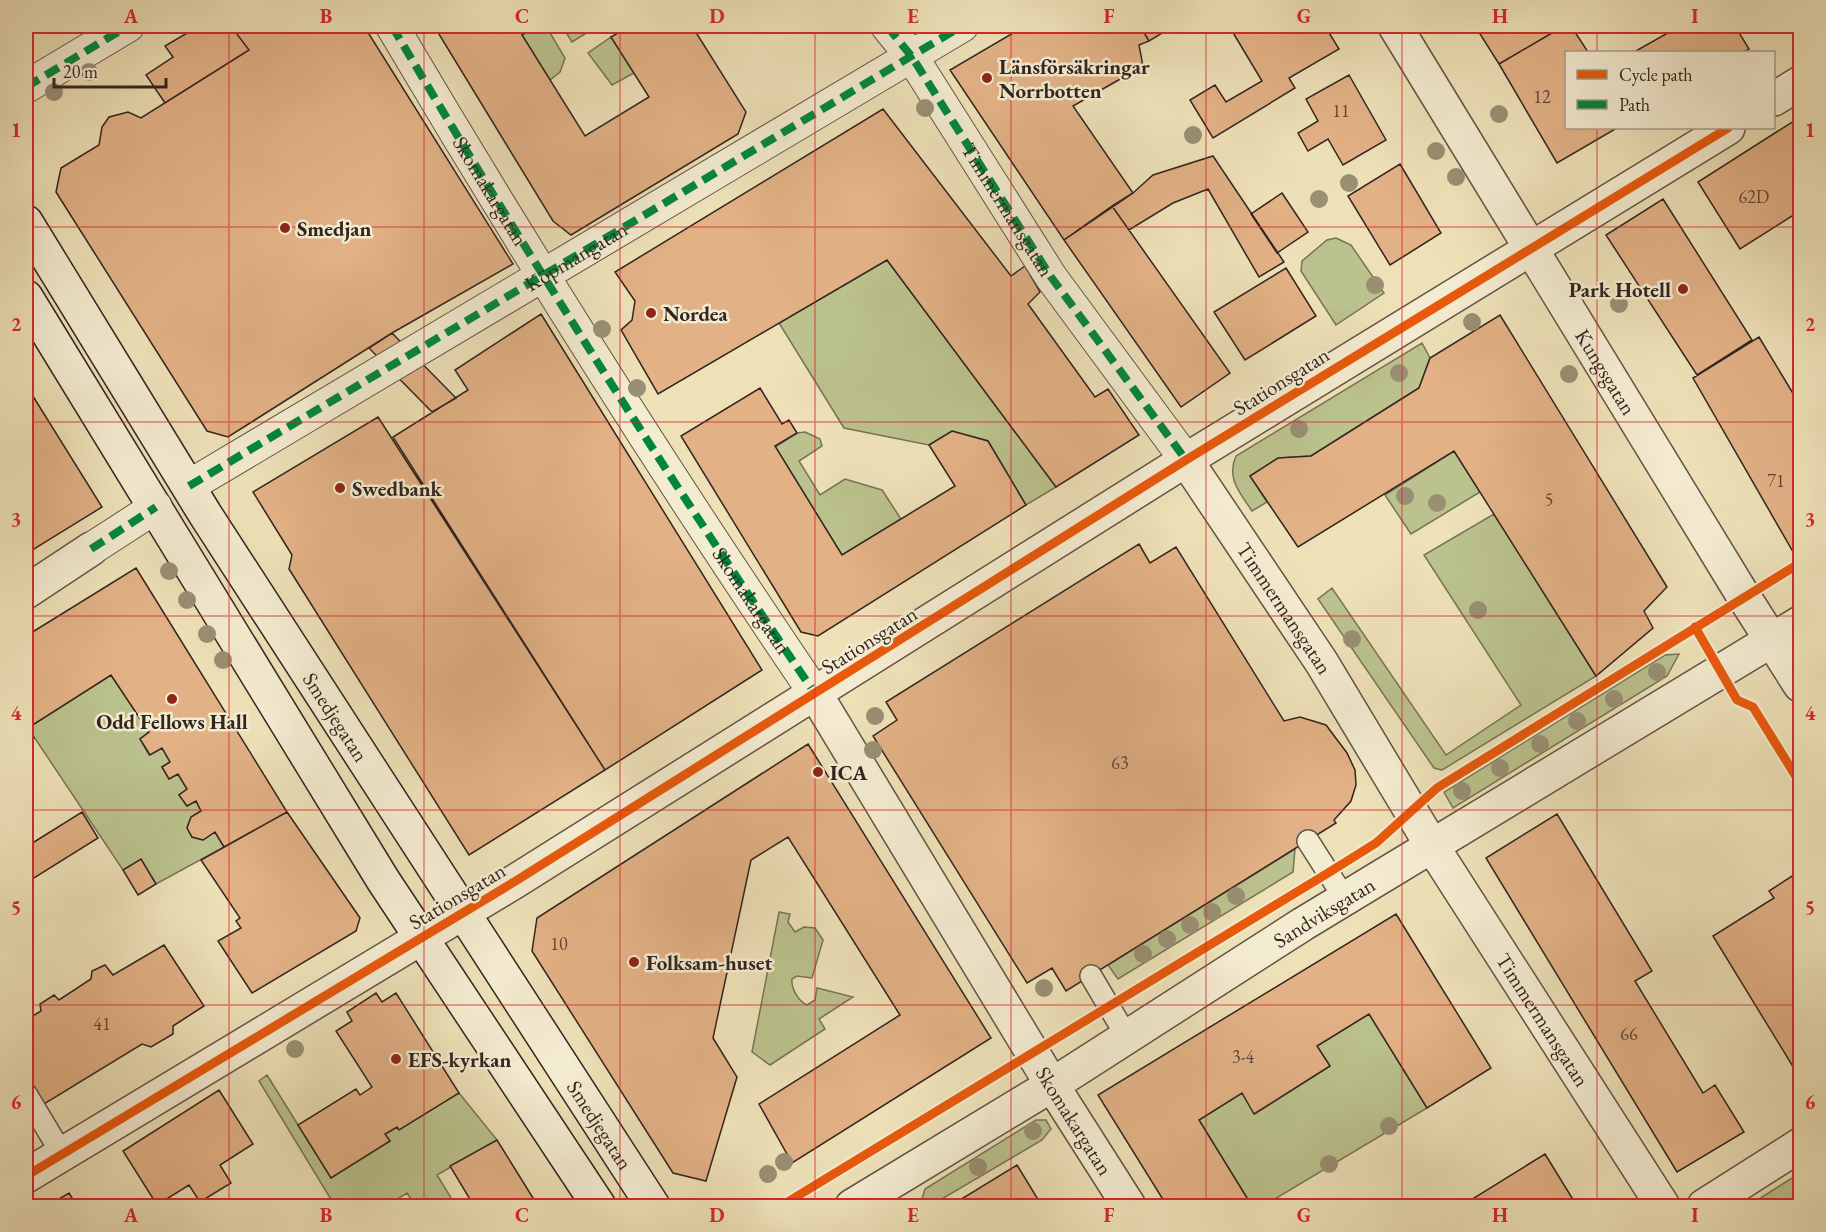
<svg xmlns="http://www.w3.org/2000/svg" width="1826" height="1232" font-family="'EB Garamond',serif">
  <rect width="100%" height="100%" fill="#eee1b8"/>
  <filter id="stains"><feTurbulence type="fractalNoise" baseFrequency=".00333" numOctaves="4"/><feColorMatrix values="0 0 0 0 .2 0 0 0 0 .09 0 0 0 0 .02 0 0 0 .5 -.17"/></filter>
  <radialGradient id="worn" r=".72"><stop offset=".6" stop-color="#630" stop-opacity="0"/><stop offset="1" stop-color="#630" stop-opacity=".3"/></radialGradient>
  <path fill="#bbc28d" stroke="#767356" stroke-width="1.5" d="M537,26H546L565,58L560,72L550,80L522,35Z
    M562,26H598L572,42Z
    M611,37L634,73L612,85L588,53Z
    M1336,238L1351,245L1384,293L1336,325L1301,271L1302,261L1327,240Z
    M887,260L1056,487L1026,505L988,441L952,431L929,445L844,428L779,323Z
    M1422,343L1430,358L1419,388L1311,456L1278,458L1250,476L1267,502L1252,511C1240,493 1226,478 1236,456Z
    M805,432L820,439L822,446L799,461L820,495L845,479L882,490L901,519L842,555L775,447L797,433Z
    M1454,451L1480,492L1411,534L1385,495Z
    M1494,514L1596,676L1442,770L1434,768L1318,599L1332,588L1446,755L1521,705L1424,555Z
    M1679,654L1667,676L1453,808L1444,792L1665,655Z
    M111,675L149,732L140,739L149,755L162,748L170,762L162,767L169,779L178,774L187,789L179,795L187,806L196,801L201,811L191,817L187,828L192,837L203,840L215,832L224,847L156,884L141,860L123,870L28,728Z
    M1295,849L1293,872L1118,979L1108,965Z
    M779,912L790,914L788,922L795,932L804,927L815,928L823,940L812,978L797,976L792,979C791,988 798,1001 807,1005L815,1000L817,988L853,997L819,1019L825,1029L770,1065L752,1052Z
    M1369,1014L1427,1108L1263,1206H1252L1199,1120L1242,1093L1255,1114L1330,1066L1317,1046Z
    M267,1075L331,1178L390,1141L385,1134L459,1093L497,1140L437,1175L456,1206H416L407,1193L386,1206H335L259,1081Z
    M1036,1120H1046L1051,1129L1042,1140L930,1206H920L925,1189Z
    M1800,1173V1206H1748Z"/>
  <path fill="#e2b186" stroke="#32241f" stroke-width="1.5" d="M199,26H231L249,50L165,103L146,75L173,57L165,46Z
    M231,26H364L513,264L392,333L228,437L207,431L56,192L61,168L99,145L102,127L109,117L128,112L141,118L249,50Z
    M434,26H537L522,35L585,136L649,97L611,37L630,26H692L746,112L738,134L571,235L553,221Z
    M1025,26H1140L1149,41L1139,45L1143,66L1073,106L1133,193L1064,240L950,70Z
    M1140,26H1174L1149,41Z
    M1229,26H1325L1339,49L1289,78L1295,88L1213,138L1190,100L1215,85L1226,102L1262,81Z
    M1475,26H1564L1499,64Z
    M1564,26H1571L1588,52H1566V128H1617L1557,163L1499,64Z
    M1680,26H1735L1749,49L1744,52H1634Z
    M1349,75L1386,140L1343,165L1328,139L1308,151L1298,133L1318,121L1306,99Z
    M883,109L1011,276L1025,266L1040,292L1028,304L1095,397L1108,389L1139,435L1056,487L887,260L658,394L621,330L632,320L635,301L615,272Z
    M1800,117V211L1740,249L1698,182Z
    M1213,156L1284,262L1259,277L1208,189L1173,203L1129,230L1112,206L1133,193L1153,175Z
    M1400,164L1441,233L1390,265L1348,196Z
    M1282,193L1308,232L1277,253L1251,214Z
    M1663,199L1752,340L1697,375L1606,235Z
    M1112,206L1230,373L1181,407L1064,240Z
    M1286,268L1316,316L1245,360L1214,312Z
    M541,314L762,670L605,770L393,437L468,390L455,370Z
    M1500,315L1667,587L1644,611L1653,628L1596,676L1454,451L1298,547L1250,476L1278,458L1311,456L1419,388L1430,358Z
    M392,333L456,398L432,412L369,348Z
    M1759,337L1800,405V554L1796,557L1693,378Z
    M26,385L102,507L26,554Z
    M760,388L782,424L789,420L797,433L775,446L842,555L955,486L929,445L952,431L988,441L1026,505L818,636L801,632L681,436Z
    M378,417L605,770L469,855L289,569L292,555L253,492Z
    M1139,544L1150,563L1176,547L1284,721L1300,717L1326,725L1347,753L1355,770L1356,785L1351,801L1334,820L1336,823L1066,991L1052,968L1027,983L873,736L897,720L886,702Z
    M136,568L287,812L224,847L215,832L203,840L192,837L187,828L191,817L201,811L196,801L187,806L179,795L187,789L178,774L169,779L162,767L170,762L162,748L150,755L140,739L149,732L111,675L28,728L26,724V636Z
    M26,724L34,738L26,744Z
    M808,744L991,1038L792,1163L759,1104L900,1015L788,837L751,860L713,1038L737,1077L706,1181L673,1173L532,951L537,918Z
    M82,812L98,838L26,883V847Z
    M287,812L360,918L356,931L252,993L218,941L241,928L236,921L240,918L201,860Z
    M1557,814L1652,971L1635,981L1703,1093L1715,1085L1744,1132L1677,1172L1486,858Z
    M141,859L156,884L138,895L123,870Z
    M1800,871V1078L1713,936L1774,898L1769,891Z
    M1396,914L1491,1068L1427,1108L1369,1014L1317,1046L1330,1066L1254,1114L1242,1093L1199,1120L1252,1206H1167L1098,1095Z
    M164,945L204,1006L173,1026V1034L151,1047L142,1044L44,1104L26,1074V1020L41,1011L40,1004L54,995L59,1000L91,979L92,971L105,965L113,975Z
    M376,993L382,1002L396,993L459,1093L399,1130L397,1127L385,1134L390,1141L331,1178L298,1125L356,1089L360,1095L372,1087L336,1031L352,1021L347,1012Z
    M219,1090L253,1144L220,1165L231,1183L200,1202L189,1185L157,1205L123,1151Z
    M497,1140L538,1206H474L450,1166Z
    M1545,1154L1577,1206H1461Z
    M1017,1165L1042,1206H950Z
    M69,1193L77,1206H47Z"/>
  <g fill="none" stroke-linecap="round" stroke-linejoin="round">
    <g stroke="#615345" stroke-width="24">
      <path id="service" d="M1308,841L1345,899
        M1091,976L1127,1037
        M26,1094L62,1154"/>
    </g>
    <g stroke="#615345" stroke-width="34">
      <g id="pedestrian">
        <path d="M392,26C526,253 667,476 816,695"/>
        <path id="s1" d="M887,26L912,57L1051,277L1186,460"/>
        <path d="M26,87L128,26"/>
        <path id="s2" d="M189,486L962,26"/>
        <path d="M91,549L156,507"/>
      </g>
    </g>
    <g stroke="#615345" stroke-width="36">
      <g id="minor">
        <path d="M1774,99L1800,83"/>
        <path id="s3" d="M1186,460L1322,663L1432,846L1663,1206"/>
        <path d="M26,592L91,549"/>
        <path id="s4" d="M816,695L1052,1085L1129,1206"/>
        <path d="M26,1176L514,882L1186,460L1728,128"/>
        <path id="s5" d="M852,1206L1052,1085L1303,924L1800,623"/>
        <path d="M1704,1206L1800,1145"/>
      </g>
    </g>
    <g stroke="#615345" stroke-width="36">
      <g id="tertiary">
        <path id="s6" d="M1395,26L1744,597L1800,685"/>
      </g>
    </g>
    <g stroke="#32241f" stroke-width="36">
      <g id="secondary">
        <path id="s7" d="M26,222L205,514L653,1206"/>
        <path d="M26,297L383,880L599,1206"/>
      </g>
    </g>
    <use href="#service" stroke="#f4ecd1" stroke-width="21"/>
    <use href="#pedestrian" stroke="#f4ecd1" stroke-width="32"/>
    <use href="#minor" stroke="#f4ecd1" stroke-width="33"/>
    <use href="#tertiary" stroke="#f4ecd1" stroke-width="33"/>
    <use href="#secondary" stroke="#f4ecd1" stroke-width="33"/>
    <g stroke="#00873e" stroke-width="8" stroke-dasharray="15 8" stroke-linecap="butt">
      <path id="s8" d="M392,26C526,253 667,476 816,695"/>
      <path d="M887,26L912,57L1051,277L1186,460"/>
      <path d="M26,87L128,26"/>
      <path d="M189,486L962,26"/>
      <path d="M91,549L156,507"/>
    </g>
    <g stroke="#f4ecd1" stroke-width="13">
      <path id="cycleway" d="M1695,627L1737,700L1753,707L1800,783
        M26,1176L514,882L1186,460L1728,128
        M781,1206L1328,873L1376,843L1437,788L1800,563"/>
    </g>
    <use href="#cycleway" stroke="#e8590c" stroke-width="9"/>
  </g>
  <g fill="#998f73">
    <circle cx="89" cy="72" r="9"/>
    <circle cx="54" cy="92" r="9"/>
    <circle cx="925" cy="108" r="9"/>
    <circle cx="1499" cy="114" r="9"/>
    <circle cx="1193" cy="135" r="9"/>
    <circle cx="1436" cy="151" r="9"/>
    <circle cx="1456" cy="177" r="9"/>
    <circle cx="1349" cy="183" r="9"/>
    <circle cx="1319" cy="199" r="9"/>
    <circle cx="1375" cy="285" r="9"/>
    <circle cx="1619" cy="304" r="9"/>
    <circle cx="1472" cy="322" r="9"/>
    <circle cx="602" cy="329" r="9"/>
    <circle cx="1399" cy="373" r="9"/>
    <circle cx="1569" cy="374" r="9"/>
    <circle cx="637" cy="388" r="9"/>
    <circle cx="1299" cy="429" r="9"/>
    <circle cx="1405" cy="496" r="9"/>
    <circle cx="1437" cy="503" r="9"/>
    <circle cx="169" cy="571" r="9"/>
    <circle cx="187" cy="600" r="9"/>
    <circle cx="1478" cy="610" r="9"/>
    <circle cx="207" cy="634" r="9"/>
    <circle cx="1352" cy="639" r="9"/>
    <circle cx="223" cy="660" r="9"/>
    <circle cx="1657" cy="672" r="9"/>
    <circle cx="1614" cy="699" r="9"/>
    <circle cx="875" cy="716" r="9"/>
    <circle cx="1577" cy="721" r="9"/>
    <circle cx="1540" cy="744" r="9"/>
    <circle cx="873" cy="750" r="9"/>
    <circle cx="1500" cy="768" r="9"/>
    <circle cx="1462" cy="791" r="9"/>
    <circle cx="1236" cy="896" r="9"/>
    <circle cx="1212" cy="912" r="9"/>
    <circle cx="1190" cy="925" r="9"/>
    <circle cx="1167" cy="939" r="9"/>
    <circle cx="1143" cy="954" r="9"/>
    <circle cx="1044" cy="988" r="9"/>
    <circle cx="295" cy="1049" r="9"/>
    <circle cx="1389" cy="1126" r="9"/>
    <circle cx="1033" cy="1131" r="9"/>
    <circle cx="784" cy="1162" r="9"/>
    <circle cx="1329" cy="1164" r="9"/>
    <circle cx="978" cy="1167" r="9"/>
    <circle cx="768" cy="1174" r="9"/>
  </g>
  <path fill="none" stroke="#d62828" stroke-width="1.5" stroke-opacity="0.55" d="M229,26V1206M424,26V1206M620,26V1206M815,26V1206M1011,26V1206M1206,26V1206M1402,26V1206M1597,26V52M1597,128V1206M26,227H1800M26,422H1800M26,616H1800M26,810H1800M26,1005H1800"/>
  <g fill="#8f2418" stroke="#f4ecd1" stroke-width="2">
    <circle cx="987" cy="78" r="6"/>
    <circle cx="285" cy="228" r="6"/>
    <circle cx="1683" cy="289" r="6"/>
    <circle cx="651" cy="313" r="6"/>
    <circle cx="340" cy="488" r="6"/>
    <circle cx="172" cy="699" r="6"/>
    <circle cx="818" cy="772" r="6"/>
    <circle cx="634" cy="962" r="6"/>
    <circle cx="396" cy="1059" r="6"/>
  </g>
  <g text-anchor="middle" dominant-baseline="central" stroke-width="5" stroke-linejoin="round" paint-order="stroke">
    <g font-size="18" fill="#5e4739">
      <text x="1542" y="96">12</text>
      <text x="1341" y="110">11</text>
      <text x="1754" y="196">62D</text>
      <text x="1776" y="480">71</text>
      <text x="1549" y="499">5</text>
      <text x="1120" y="762">63</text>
      <text x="559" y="943">10</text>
      <text x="102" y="1023">41</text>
      <text x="1629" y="1033">66</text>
      <text x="1243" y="1056">3-4</text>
    </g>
    <g font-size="21" font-weight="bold" fill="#32241f" stroke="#f4ecd1" text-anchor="start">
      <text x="999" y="66">Länsförsäkringar<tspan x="999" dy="24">Norrbotten</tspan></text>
      <text x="297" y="228">Smedjan</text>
      <text x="1671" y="289" text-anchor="end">Park Hotell</text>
      <text x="663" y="313">Nordea</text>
      <text x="352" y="488">Swedbank</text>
      <text x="172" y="721" text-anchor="middle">Odd Fellows Hall</text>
      <text x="830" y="772">ICA</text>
      <text x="646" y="962">Folksam-huset</text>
      <text x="408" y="1059">EFS-kyrkan</text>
    </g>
    <g font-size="21" fill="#32241f" stroke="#f4ecd1">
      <text stroke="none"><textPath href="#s8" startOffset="192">Skomakargatan</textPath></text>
      <text stroke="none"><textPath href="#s1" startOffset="220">Timmermansgatan</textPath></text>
      <text stroke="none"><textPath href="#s2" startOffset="450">Köpmangatan</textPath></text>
      <text stroke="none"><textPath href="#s6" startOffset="405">Kungsgatan</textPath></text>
      <text transform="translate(1281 381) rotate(-32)">Stationsgatan</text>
      <text stroke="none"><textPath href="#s8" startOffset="678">Skomakargatan</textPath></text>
      <text stroke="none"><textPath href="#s3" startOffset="178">Timmermansgatan</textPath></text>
      <text transform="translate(869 640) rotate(-32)">Stationsgatan</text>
      <text stroke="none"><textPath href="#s7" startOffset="584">Smedjegatan</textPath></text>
      <text transform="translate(457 896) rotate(-31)">Stationsgatan</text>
      <text stroke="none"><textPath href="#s5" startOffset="556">Sandviksgatan</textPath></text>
      <text stroke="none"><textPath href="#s3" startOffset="664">Timmermansgatan</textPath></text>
      <text stroke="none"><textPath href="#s4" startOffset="498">Skomakargatan</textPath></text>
      <text stroke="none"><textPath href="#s7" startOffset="1070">Smedjegatan</textPath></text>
    </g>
  </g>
  <rect width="1826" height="1232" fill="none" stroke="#eee1b8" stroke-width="66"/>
  <rect x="1565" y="51" width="210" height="78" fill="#f4ecd1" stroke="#a69c8a" stroke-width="1.5"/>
  <rect x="1577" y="70" width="30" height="9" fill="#e8590c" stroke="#a69c8a" stroke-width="1.5"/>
  <text x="1619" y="81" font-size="18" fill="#32241f">Cycle path</text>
  <rect x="1577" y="100" width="30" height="9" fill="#00873e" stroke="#a69c8a" stroke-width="1.5"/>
  <text x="1619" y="111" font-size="18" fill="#32241f">Path</text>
  <path d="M54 78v9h112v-9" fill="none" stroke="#32241f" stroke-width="3"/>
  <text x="63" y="78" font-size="18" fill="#32241f" stroke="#f4ecd1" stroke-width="4.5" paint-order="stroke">20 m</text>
  <rect x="33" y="33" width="1760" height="1166" fill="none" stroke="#d62828" stroke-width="2"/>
  <g font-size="20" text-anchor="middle" font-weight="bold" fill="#d62828">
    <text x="131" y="23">A</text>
    <text x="326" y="23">B</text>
    <text x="522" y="23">C</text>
    <text x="717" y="23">D</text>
    <text x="913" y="23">E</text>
    <text x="1109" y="23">F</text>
    <text x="1304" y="23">G</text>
    <text x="1500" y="23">H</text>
    <text x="1695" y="23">I</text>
    <text x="16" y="137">1</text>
    <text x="1810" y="137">1</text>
    <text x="16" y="331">2</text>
    <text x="1810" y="331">2</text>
    <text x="16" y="526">3</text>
    <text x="1810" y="526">3</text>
    <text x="16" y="720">4</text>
    <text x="1810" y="720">4</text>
    <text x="16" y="914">5</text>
    <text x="1810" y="914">5</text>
    <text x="16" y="1109">6</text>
    <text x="1810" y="1109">6</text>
    <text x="131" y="1222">A</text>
    <text x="326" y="1222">B</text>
    <text x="522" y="1222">C</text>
    <text x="717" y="1222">D</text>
    <text x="913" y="1222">E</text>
    <text x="1109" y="1222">F</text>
    <text x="1304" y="1222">G</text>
    <text x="1500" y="1222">H</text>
    <text x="1695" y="1222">I</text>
  </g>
  <rect width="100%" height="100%" filter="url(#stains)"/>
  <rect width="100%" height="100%" fill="url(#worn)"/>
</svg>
